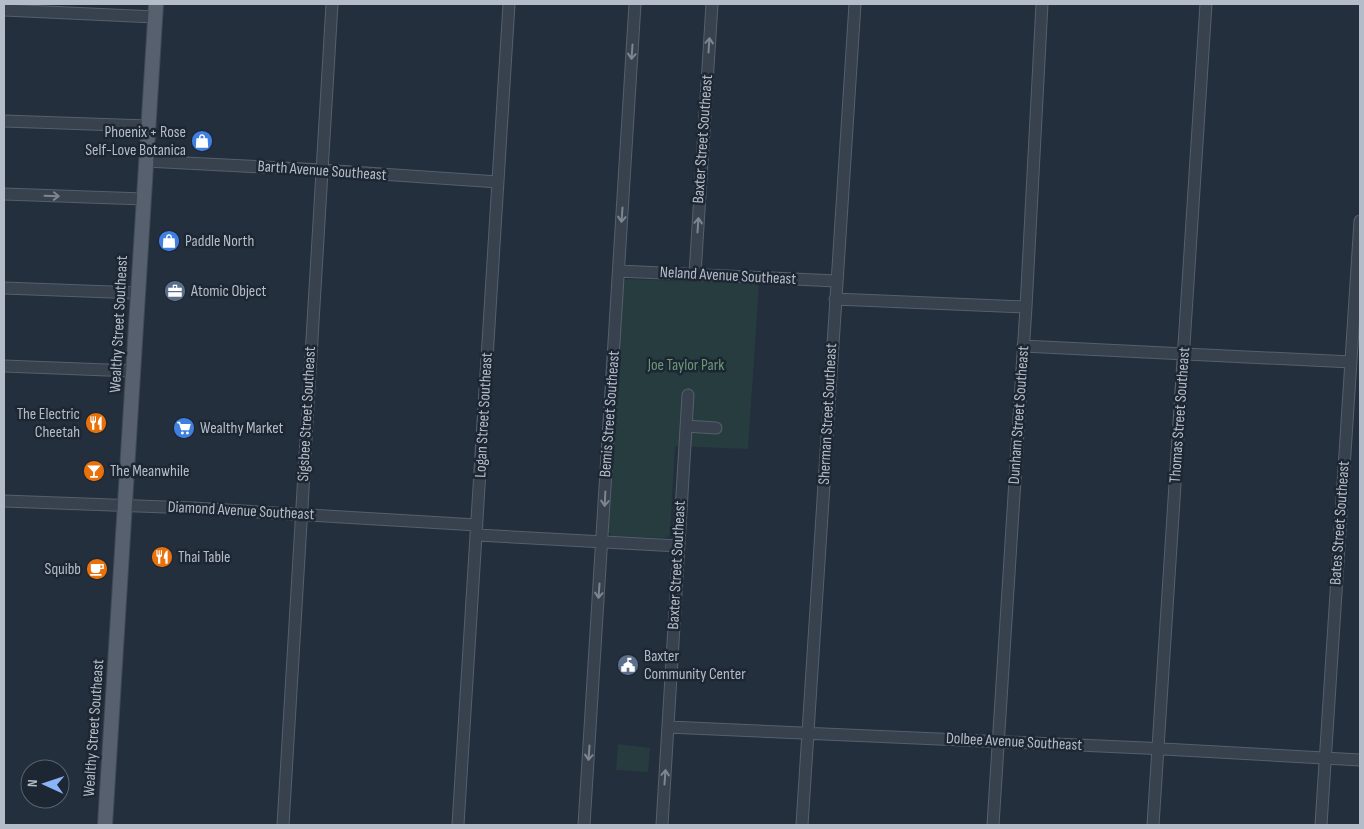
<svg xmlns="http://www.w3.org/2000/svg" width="1364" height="829" font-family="'Sofia Sans Condensed',sans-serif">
  <rect width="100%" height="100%" fill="#242f3e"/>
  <path fill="#263c3f" d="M629,279L759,284L748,449L675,446L670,533L668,537L663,538L612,536L608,531L623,283L625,280Z
    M618,744L650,748L648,772L616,770Z"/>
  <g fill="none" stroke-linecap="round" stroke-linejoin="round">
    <g stroke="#565f6c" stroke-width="13">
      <path id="minor" d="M4,10L155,17
        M4,121L148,126
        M146,161L322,170L498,182
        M4,194L144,199
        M619,271L836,281
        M695,274L712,4
        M4,288L138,293
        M835,299L1026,307
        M1023,346L1351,362
        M4,366L133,371
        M686,426L716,428
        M4,501L192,508L477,525
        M477,535L678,546
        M668,727L1145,748L1360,760
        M283,825L332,4
        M458,825L509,4
        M584,825L635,4
        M662,825L688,395
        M802,825L855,4
        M993,825L1026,307L1042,4
        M1153,825L1206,4
        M1321,825L1360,221"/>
    </g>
    <g stroke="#414a57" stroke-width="16">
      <path id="major" d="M105,825L156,4"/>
    </g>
    <use href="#minor" stroke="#38414e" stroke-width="11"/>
    <use href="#major" stroke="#56606e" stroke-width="14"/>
  </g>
  <defs><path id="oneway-shaft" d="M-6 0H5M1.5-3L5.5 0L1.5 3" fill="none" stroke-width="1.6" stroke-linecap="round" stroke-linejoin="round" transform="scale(1.25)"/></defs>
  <g stroke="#7c8592">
    <use href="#oneway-shaft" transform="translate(709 45) rotate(-86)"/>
    <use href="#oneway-shaft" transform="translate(632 52) rotate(94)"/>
    <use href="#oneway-shaft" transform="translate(52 196) rotate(2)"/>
    <use href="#oneway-shaft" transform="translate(622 215) rotate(94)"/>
    <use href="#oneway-shaft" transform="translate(698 225) rotate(-86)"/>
    <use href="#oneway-shaft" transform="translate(605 499) rotate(93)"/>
    <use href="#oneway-shaft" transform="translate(599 591) rotate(94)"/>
    <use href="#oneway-shaft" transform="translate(589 753) rotate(94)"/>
    <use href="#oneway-shaft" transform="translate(665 777) rotate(-86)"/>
  </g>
  <defs>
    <g id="shop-disc" transform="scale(1.125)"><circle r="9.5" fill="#3f7fe0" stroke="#1d2633"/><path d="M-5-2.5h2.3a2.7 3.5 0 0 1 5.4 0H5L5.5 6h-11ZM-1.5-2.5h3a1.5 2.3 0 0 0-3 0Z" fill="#fff"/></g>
    <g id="office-disc" transform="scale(1.125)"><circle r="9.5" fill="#5c6f8a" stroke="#1d2633"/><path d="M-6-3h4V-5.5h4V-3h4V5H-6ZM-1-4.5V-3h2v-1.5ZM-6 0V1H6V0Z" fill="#fff"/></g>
    <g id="restaurant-disc" transform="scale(1.125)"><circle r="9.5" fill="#e8710a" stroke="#1d2633"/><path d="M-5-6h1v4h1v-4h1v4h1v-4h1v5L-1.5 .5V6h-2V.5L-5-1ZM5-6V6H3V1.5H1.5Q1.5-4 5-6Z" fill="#fff"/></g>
    <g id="supermarket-disc" transform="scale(1.125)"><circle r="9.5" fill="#3f7fe0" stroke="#1d2633"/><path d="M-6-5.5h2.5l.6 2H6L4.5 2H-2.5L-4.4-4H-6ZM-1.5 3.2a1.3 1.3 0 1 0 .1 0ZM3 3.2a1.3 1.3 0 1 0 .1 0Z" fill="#fff"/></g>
    <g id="bar-disc" transform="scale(1.125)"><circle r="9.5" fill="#e8710a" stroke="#1d2633"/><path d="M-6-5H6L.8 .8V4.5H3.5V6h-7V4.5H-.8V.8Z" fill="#fff"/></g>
    <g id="cafe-disc" transform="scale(1.125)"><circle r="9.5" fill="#e8710a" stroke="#1d2633"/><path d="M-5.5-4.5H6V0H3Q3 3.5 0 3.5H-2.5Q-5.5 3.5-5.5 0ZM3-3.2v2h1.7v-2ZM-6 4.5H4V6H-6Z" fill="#fff"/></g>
    <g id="civic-disc" transform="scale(1.125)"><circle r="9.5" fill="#5c6f8a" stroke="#1d2633"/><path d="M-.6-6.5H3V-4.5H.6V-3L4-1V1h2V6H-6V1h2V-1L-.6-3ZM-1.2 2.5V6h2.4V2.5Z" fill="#fff"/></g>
  </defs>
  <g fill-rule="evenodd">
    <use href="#shop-disc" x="202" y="141"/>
    <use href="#shop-disc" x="169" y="241"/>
    <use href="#office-disc" x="175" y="291"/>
    <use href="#restaurant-disc" x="96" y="423"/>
    <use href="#supermarket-disc" x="184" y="428"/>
    <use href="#bar-disc" x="94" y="471"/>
    <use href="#restaurant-disc" x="162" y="557"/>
    <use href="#cafe-disc" x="97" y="569"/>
    <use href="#civic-disc" x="628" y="665"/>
  </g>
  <g text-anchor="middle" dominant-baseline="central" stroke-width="5" stroke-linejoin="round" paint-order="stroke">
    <g font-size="16" fill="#b4bcc9" stroke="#1d2633" text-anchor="start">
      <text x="186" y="132" text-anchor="end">Phoenix + Rose<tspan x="186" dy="18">Self-Love Botanica</tspan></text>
      <text x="185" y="241">Paddle North</text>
      <text x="191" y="291">Atomic Object</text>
      <text x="80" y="414" text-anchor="end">The Electric<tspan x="80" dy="18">Cheetah</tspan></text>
      <text x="200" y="428">Wealthy Market</text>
      <text x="110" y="471">The Meanwhile</text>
      <text x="178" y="557">Thai Table</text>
      <text x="81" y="569" text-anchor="end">Squibb</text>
      <text x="644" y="656">Baxter<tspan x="644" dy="18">Community Center</tspan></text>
    </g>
    <g font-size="16" fill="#b4bcc9" stroke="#1d2633">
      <text transform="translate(703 139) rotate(-86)">Baxter Street Southeast</text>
      <text transform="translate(322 171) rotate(4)">Barth Avenue Southeast</text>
      <text transform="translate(728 276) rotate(3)">Neland Avenue Southeast</text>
      <text transform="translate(119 324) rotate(-87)">Wealthy Street Southeast</text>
      <text transform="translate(307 414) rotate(-87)">Sigsbee Street Southeast</text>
      <text transform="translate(610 414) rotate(-86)">Bemis Street Southeast</text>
      <text transform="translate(828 414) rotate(-87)">Sherman Street Southeast</text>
      <text transform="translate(484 415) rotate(-87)">Logan Street Southeast</text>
      <text transform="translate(1019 415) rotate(-86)">Dunham Street Southeast</text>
      <text transform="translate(1180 415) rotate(-86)">Thomas Street Southeast</text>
      <text transform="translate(241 511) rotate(3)">Diamond Avenue Southeast</text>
      <text transform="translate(1340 523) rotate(-86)">Bates Street Southeast</text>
      <text transform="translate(677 565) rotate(-87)">Baxter Street Southeast</text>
      <text transform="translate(94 728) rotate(-86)">Wealthy Street Southeast</text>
      <text transform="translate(1014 742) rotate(3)">Dolbee Avenue Southeast</text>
    </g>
    <g font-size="16" fill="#6b9a76" stroke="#1d2633">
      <text x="686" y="365">Joe Taylor Park</text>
    </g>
  </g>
  <rect width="1364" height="829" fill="none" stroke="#b4bcc9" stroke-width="10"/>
  <g transform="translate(45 784) rotate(273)"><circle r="24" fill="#1d2633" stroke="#59626f"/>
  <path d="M0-4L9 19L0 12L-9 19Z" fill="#8ab4f8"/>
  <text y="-8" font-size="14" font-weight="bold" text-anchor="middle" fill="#b4bcc9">N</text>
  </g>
</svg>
